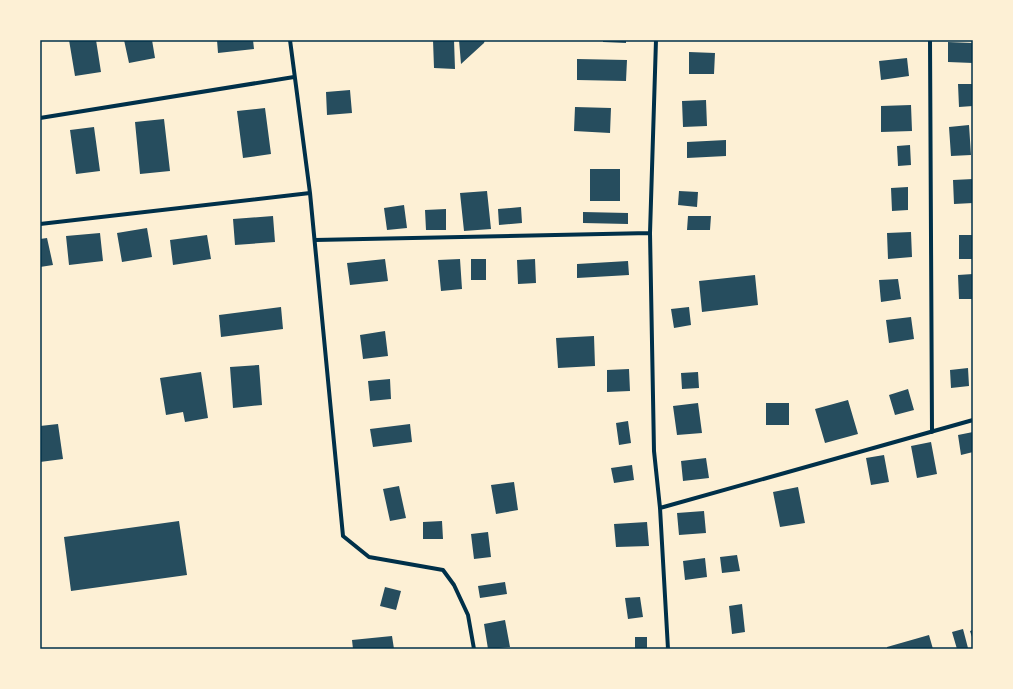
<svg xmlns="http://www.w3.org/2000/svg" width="1013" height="689" font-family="'Fira Sans',sans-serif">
  <rect width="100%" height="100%" fill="#fdf0d5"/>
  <path fill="#264d5e" d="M69,40H96L101,72L75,76Z
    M124,40H152L155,58L129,63Z
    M217,40H253L254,49L218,53Z
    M433,40H454L455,69L434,68Z
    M459,40H485L484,43L461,64Z
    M603,40H626V43L603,42Z
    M948,42L973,43V63L948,62Z
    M689,52L715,53L714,74H689Z
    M907,58L909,76L881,80L879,61Z
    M577,59L627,60L626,81L577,80Z
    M958,84H973V106L959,107Z
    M350,90L352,113L327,115L326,92Z
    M706,100L707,126L683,127L682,101Z
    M911,105L912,131L881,132V106Z
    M575,107L611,108L610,133L574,131Z
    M265,108L271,154L243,158L237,111Z
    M164,119L170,171L140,174L135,122Z
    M969,125L971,155L951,156L949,127Z
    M94,127L100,171L76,174L70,130Z
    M726,140V156L687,158V142Z
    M910,145L911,165L898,166L897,146Z
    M590,169H620V201H590Z
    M973,179V203L954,204L953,180Z
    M908,187V210L892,211L891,188Z
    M487,191L491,229L464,231L460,193Z
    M679,191L698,192L697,207L678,205Z
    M404,205L407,228L387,230L384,208Z
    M521,207L522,223L499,225L498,209Z
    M446,209V230H426L425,210Z
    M583,212L628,213V224L583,223Z
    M273,216L275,242L235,245L233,219Z
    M688,216H711L710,230H687Z
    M147,228L152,257L122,262L117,233Z
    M911,232L912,257L888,259L887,233Z
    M100,233L103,261L69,265L66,236Z
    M207,235L211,259L173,265L170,240Z
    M959,235H973V259H959Z
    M47,238L53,265L40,267V239Z
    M385,259L388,281L350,285L347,263Z
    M460,259L462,289L441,291L438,260Z
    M471,259H486V280H471Z
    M535,259L536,283L518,284L517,260Z
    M628,261L629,275L577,278V264Z
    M973,274V299H959L958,275Z
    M755,275L758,305L702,312L699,281Z
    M898,279L901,299L881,302L879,280Z
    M281,307L283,329L221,337L219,315Z
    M689,307L691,325L674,328L671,309Z
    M911,317L914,339L889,343L886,320Z
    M385,331L388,356L363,359L360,335Z
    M594,336L595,366L558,368L556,338Z
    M259,365L262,405L233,408L230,367Z
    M968,368L969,386L951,388L950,370Z
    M629,369L630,391L607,392V370Z
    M201,372L208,418L185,422L183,412L166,415L160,378Z
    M698,372L699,388L682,389L681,373Z
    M390,379L391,399L370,401L368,381Z
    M908,389L914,410L895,415L889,395Z
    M848,400L858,434L825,443L815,409Z
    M698,403L702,433L677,435L673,406Z
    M766,403H789V425H766Z
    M628,421L631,443L619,445L616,423Z
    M58,424L63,459L40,462V426Z
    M410,424L412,442L373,447L370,429Z
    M973,432V452L961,455L958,435Z
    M931,442L937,474L917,478L911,446Z
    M884,455L889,482L871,485L866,458Z
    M706,458L709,478L683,481L681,461Z
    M632,465L634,480L614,483L611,468Z
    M514,482L518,510L496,514L491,485Z
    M399,486L406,518L390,521L383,489Z
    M798,487L805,523L780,527L773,492Z
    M704,511L706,533L679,535L677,513Z
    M179,521L187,575L71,591L64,537Z
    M442,521L443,539H423V522Z
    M647,522L649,546L616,547L614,524Z
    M488,532L491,557L474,559L471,534Z
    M737,555L740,571L722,573L720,557Z
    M705,558L707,577L685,580L683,561Z
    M505,582L507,594L480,598L478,586Z
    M385,587L401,591L396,610L380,606Z
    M640,597L643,617L628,619L625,598Z
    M742,604L745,632L732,634L729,606Z
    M505,620L510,647L488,649L484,624Z
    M963,629L968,648L957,649L952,632Z
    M973,630V640L970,631Z
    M929,635L933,649H887V647Z
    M392,636L394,649H353L352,640Z
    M635,637H647V649H635Z"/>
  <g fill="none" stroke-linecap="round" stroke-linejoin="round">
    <path stroke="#003049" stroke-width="4" d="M290,40L310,193L343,536L369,557L443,570L454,585L468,615L474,649
      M656,40L650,233L654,451L660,508L668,649
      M930,40L932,432
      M40,118L294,77
      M40,224L310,193
      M315,240L650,233
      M660,508L973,420"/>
  </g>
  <rect width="1013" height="689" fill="none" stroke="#fdf0d5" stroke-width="82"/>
  <rect x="41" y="41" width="931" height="607" fill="none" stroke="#003049" stroke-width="1.5"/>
</svg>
